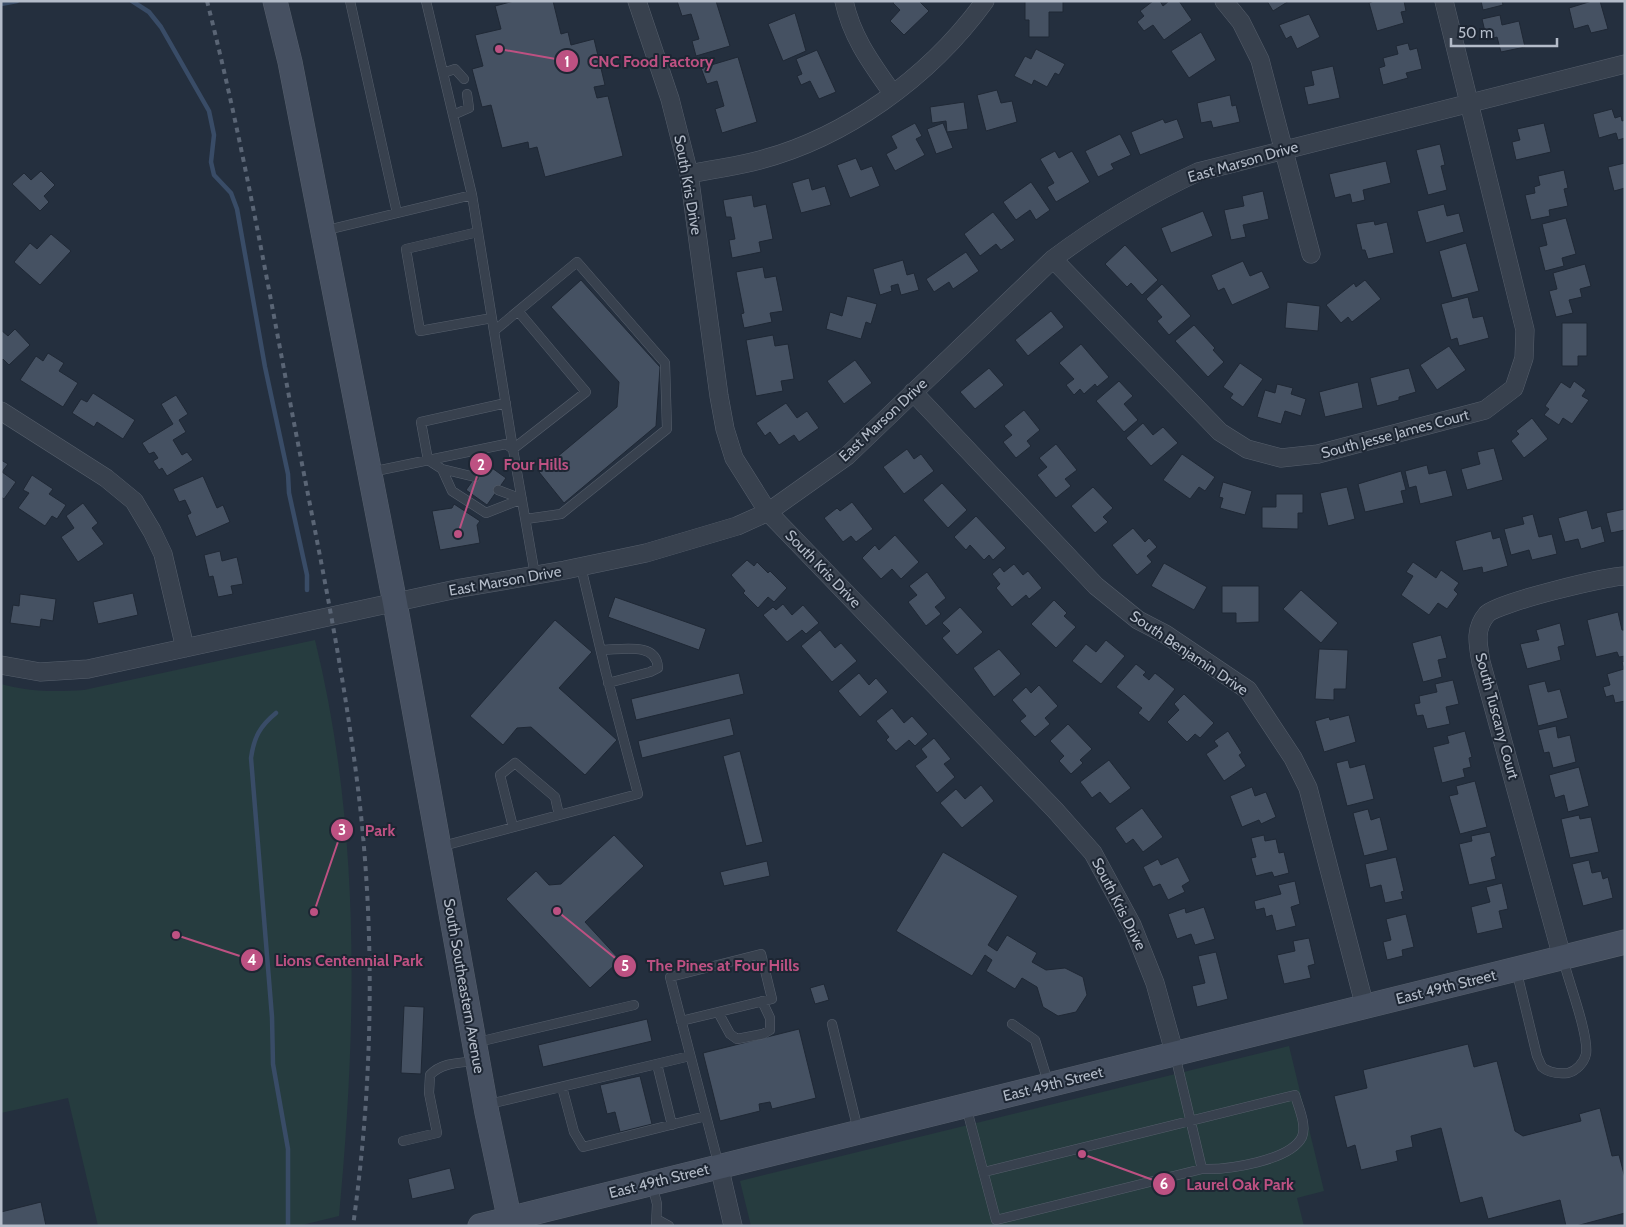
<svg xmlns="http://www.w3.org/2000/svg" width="1626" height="1227" font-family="Cabin,sans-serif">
  <rect width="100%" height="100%" fill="#242f3e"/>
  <path fill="#263c3f" d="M315,640C361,827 357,1025 339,1216L298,1226H98L68,1098L1,1113V684C29,692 55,692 84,690Z
    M1289,1046L1324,1191L1297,1198L1304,1226H751L740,1181Z"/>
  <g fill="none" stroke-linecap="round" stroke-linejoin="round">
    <path stroke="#394c67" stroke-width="4.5" d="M132,1L149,12L161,27L209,111L214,135L211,162L214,175L231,193L237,209L265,367L288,474L289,493L307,575V590
      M1,4L17,1
      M276,713C260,726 254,737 251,758L272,1017L273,1064L288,1149V1226"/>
  </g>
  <path fill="#455162" stroke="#1f2835" d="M514,1H553L561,34L568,32L571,45L594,39L605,85L594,87L597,98L608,96L623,156L545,177L537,147L529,149L528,142L502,148L491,105L482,107L472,69L483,66L475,35L501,29L495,6Z
    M677,1H716L730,46L696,56L692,41L699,39L691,14L682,16Z
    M894,1H919L929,11L904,35L890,21L900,10L893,3Z
    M1025,1H1063V12H1049V37H1029V20H1025Z
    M1153,1H1160L1163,6L1169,1H1179L1192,20L1164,40L1153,25L1144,31L1137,22L1144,16L1140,11Z
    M1267,1H1289L1273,11Z
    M1374,1H1404L1406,11L1401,12L1404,23L1377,31L1369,3Z
    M1481,1H1502L1503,5L1483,10Z
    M1592,1H1600L1608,29L1591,33L1588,25L1574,29L1569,8Z
    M795,13L806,51L783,61L768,24Z
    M1309,14L1320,37L1297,49L1291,36L1286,39L1279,25Z
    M1500,15L1502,25L1519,21L1525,47L1501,52L1497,37L1487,40L1482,19Z
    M1201,32L1216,60L1189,78L1171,51Z
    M1408,43L1410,50L1417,48L1422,69L1406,73L1408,78L1383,85L1379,68L1385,66L1383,58L1398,54L1396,46Z
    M1036,49L1065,64L1059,75L1055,73L1047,87L1034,80L1032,85L1014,76L1025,56L1031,59Z
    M817,50L836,92L819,99L810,81L801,85L797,76L802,74L796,59Z
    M738,57L757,122L722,133L715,109L724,106L717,81L707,84L701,68Z
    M1333,66L1340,98L1308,105L1304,87L1314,85L1311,71Z
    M997,90L1001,103L1012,101L1017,122L986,131L977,95Z
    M1230,95L1232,106L1236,105L1240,122L1213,128L1211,121L1201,123L1197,103Z
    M964,102L968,129L947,132L946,121L932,123L930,107Z
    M1612,109L1615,118L1621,116L1622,121L1625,120V138L1618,140L1616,133L1599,138L1593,114Z
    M1163,119L1165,123L1177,119L1184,138L1140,155L1131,132Z
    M915,123L922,136L916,139L925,155L895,171L886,154L897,148L891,136Z
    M943,123L953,148L936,154L927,129Z
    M1544,123L1551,152L1516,160L1512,142L1520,140L1517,129Z
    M1120,134L1131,155L1111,164L1114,169L1098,177L1085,151Z
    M1440,144L1445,165L1441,166L1447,190L1428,195L1416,150Z
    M1055,151L1059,158L1072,151L1090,182L1056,202L1047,187L1054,183L1040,159Z
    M856,158L861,170L872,166L880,186L850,198L837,165Z
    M1386,161L1391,183L1363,190L1365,200L1352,203L1350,194L1335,198L1329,174Z
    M1625,163V188L1614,191L1608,167Z
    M1564,170L1568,188L1564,189L1568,206L1549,210L1550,216L1531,220L1525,195L1535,193L1534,187L1540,185L1538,176Z
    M41,171L55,185L44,196L49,202L40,211L12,184L24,173L31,180Z
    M809,178L812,190L825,186L831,205L801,213L792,183Z
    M1031,182L1050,210L1036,220L1030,210L1016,220L1003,202Z
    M1263,191L1269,219L1243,225L1246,237L1231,240L1224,210L1244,206L1242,196Z
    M752,195L754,207L766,204L773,239L759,242L761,252L732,258L729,240L735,239L731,217H726L723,200Z
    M1444,204L1447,216L1459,213L1464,232L1426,243L1417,211Z
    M1203,211L1213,236L1171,253L1161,228Z
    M993,212L1015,240L1001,250L996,244L980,256L964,234Z
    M1566,218L1576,254L1562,258L1564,266L1545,271L1539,247L1547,245L1542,224Z
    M1374,221L1375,225L1387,222L1394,253L1368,259L1365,250H1362L1356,224Z
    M51,234L71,251L40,285L14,262L30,243L37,249Z
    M1466,243L1479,291L1452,298L1439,251Z
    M1125,245L1158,280L1142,295L1131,283L1127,287L1105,264Z
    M966,252L979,271L953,289L949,282L934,292L926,279Z
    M903,260L907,275L914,273L919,290L901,295L898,284L891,286L892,291L880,295L873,269Z
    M1243,261L1250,276L1262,271L1270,288L1232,305L1224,288L1218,291L1211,275Z
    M1585,264L1591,286L1580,289L1582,297L1569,300L1573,313L1556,317L1549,291L1557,289L1553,273Z
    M763,267L765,278L776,276L783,311L770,313L772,322L744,328L741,314L744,313L736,272Z
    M581,280L660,367L656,426L564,503L539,472L617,407L619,382L551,307Z
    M1365,280L1381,299L1352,322L1348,317L1341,323L1326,305L1354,283L1356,287Z
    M1162,284L1191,316L1169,335L1157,321L1162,317L1146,299Z
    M847,296L877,304L871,324L866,322L861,339L826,329L830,312L842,316Z
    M1468,297L1473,318L1483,316L1489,338L1459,346L1457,338L1451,340L1441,304Z
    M1287,302L1320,306L1318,331L1285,328Z
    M1051,311L1064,327L1028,356L1015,340Z
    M1562,323H1587V356H1578V366H1562Z
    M1194,325L1215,348L1213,350L1224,362L1208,377L1175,341Z
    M15,329L30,345L9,365L3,359L1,361V330L8,336Z
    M773,335L775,346L788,344L794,379L781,381L783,391L756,396L746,340Z
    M1081,344L1109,377L1097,387L1095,384L1084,394L1080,389L1074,395L1066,385L1074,379L1059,363Z
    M1449,346L1466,370L1437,390L1420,365Z
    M48,353L64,363L59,371L78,383L63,407L20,380L36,356L43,361Z
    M855,360L872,383L844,404L827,381Z
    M1240,363L1263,379L1243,407L1230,398L1233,394L1223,387Z
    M989,368L1004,385L975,409L960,392Z
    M1409,368L1416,392L1399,397V400L1377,406L1370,378Z
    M1119,381L1133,396L1124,404L1138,420L1124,432L1096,401Z
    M1574,381L1586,390L1582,396L1589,400L1572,424L1563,418L1559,425L1544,415L1549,409L1545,406L1561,382L1570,388Z
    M1358,382L1363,408L1325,417L1319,392Z
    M1277,384L1293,388L1291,394L1306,399L1301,416L1285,411L1281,424L1257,417L1265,390L1275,393Z
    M93,393L135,420L123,439L97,422L94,427L72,413L81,399L87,402Z
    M176,395L188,414L179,420L186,432L173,440L182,455L187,452L193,460L167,476L162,468L159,470L153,461L158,458L154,452L149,454L142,443L173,424L161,404Z
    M786,403L797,418L807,411L819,428L799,442L794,435L779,445L770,432L765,436L756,423Z
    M1024,410L1040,430L1027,441L1031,446L1016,458L1003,442L1012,435L1004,426Z
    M1532,418L1548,439L1524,458L1511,441L1519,434L1516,431Z
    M1143,423L1153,435L1163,427L1178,443L1151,466L1126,438Z
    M1056,444L1077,470L1065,479L1071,486L1056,498L1037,475L1047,467L1039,458Z
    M1494,448L1503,480L1467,490L1461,469L1480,464L1477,452Z
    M907,449L914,459L921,454L934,471L904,494L883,467Z
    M1182,454L1215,477L1205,491L1199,487L1190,499L1163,480Z
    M1,460L8,464L2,472L16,482L4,499L1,497Z
    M485,463L506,478L487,505L466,490Z
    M1427,465L1429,474L1446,470L1453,496L1420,504L1416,486L1409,488L1405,471Z
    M1401,471L1406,490L1401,491L1404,503L1365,512L1358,484Z
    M32,475L53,489L49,494L66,505L57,519L52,516L45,526L18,508L29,493L23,490Z
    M203,476L217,508L223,505L230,522L196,537L187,515L191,513L185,500L179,502L173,489Z
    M1223,482L1252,491L1245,515L1220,508L1223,498L1219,497Z
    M942,483L967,510L948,528L923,500Z
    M1093,487L1113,508L1103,517L1108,522L1095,533L1071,506Z
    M1347,487L1355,519L1328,526L1320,493Z
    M1276,494H1303V513H1298V529L1262,528V507H1276Z
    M852,502L873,529L856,542L851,536L843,542L824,518L837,508L840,511Z
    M83,503L98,523L92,528L104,544L78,562L61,537L74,528L66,516Z
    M454,504L480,521L477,525L480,543L440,550L432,511L452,508Z
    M1625,509V530L1611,533L1606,513Z
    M1587,510L1592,529L1601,526L1605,542L1581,549L1578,539L1565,542L1558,518Z
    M1533,514L1539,537L1552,534L1557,554L1532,560L1529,550L1511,555L1504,529L1524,524L1522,517Z
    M976,516L1006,548L993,560L989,555L984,560L970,545L966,550L954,537Z
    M1133,528L1145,542L1149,538L1157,547L1147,556L1152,562L1137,575L1112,545Z
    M1491,531L1493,539L1500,537L1508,566L1483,573L1482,567L1463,571L1455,541Z
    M895,535L919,562L901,579L892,569L881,579L862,558L875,545L879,550Z
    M220,551L222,561L237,557L243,584L231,586L233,594L218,597L213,576L209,577L204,555Z
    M747,560L754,566L757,562L768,573L770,571L787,588L774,602L768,597L758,608L743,593L745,591L731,575Z
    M1413,562L1436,578L1441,570L1459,583L1454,590L1458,594L1447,609L1438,603L1429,615L1401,595L1413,576L1406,572Z
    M1164,563L1207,587L1194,610L1151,586Z
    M1014,564L1023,575L1028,571L1042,588L1029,599L1026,595L1012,607L996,588L1000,584L992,574L1000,567L1004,572Z
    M927,572L946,598L935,607L941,614L926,626L908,602L917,595L909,586Z
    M1222,586H1259V622L1236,623V613H1222Z
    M1301,590L1338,623L1321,643L1283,609Z
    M133,593L138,615L98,624L93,602Z
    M20,594L56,599L53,621L41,619L40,627L10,623L13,605L19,606Z
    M615,597L706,629L699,650L608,617Z
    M1054,600L1067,613L1064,616L1076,627L1056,648L1031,624Z
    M783,604L792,615L803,605L819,623L806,634L802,630L787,642L763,615L773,607L776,610Z
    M960,607L983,632L957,655L942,638L950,631L942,623Z
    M1618,612L1622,630H1625V656L1619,657L1617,652L1596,657L1587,620Z
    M555,620L592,652L559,688L617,740L585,775L531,727L517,728L503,745L470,716Z
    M1560,623L1565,645L1558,647L1561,660L1527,669L1520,644L1539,640L1536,630Z
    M820,630L835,648L841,643L857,661L832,682L801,646Z
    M1441,635L1447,658L1438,660L1442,677L1423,682L1412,643Z
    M1106,640L1125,656L1101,684L1072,661L1086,644L1096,652Z
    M999,649L1021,674L994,697L973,668Z
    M1319,649L1348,650L1346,689H1334V700L1315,699Z
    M1625,661V701L1615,703L1613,695L1606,697L1603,687L1610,685L1607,674L1624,669L1622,662Z
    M1136,664L1146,672L1143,675L1149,680L1155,673L1175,689L1149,722L1138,713L1142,708L1116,687Z
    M739,673L744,694L636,720L631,699Z
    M859,673L869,685L876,678L888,692L860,717L838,691Z
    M1453,680L1459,704L1446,707L1450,724L1427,729L1423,715L1417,716L1414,704L1420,703L1419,696L1437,692L1435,684Z
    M1545,681L1548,692L1560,689L1568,718L1538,726L1528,685Z
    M1039,685L1058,706L1045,718L1050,724L1035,737L1020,721L1026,716L1012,700L1026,687L1031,693Z
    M1184,694L1214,723L1200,738L1195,734L1187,742L1167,722L1179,710L1174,704Z
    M892,708L904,723L912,716L928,734L915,746L909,740L896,751L886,740L889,737L876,721Z
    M1349,715L1356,742L1324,752L1315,721L1329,717L1330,720Z
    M730,718L734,735L642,758L638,741Z
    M1068,724L1092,749L1080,760L1083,763L1071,774L1059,761L1064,756L1050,741Z
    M1556,726L1558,738L1570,735L1576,762L1553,768L1549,752L1544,753L1538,730Z
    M1228,731L1242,753L1239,755L1246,766L1224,781L1206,754L1218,746L1214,741Z
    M1465,731L1472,757L1469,758L1471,767L1463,769L1465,777L1442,783L1433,747L1449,743L1447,736Z
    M934,738L951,759L944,764L955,777L937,793L915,766L927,757L921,749Z
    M740,751L763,842L746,846L723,756Z
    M1109,760L1131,788L1110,804L1100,792L1092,798L1080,782Z
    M1348,760L1350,768L1365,764L1374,799L1347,806L1336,763Z
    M1579,767L1589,806L1568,812L1564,795L1555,798L1549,775Z
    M1475,781L1487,827L1460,834L1449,796L1458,794L1456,786Z
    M981,785L994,801L962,828L940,803L956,789L965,799Z
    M1252,787L1255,796L1266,792L1276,817L1261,824L1259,820L1242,827L1230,796Z
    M1142,808L1163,837L1143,852L1133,839L1126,844L1115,828Z
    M1368,809L1371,820L1380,817L1388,850L1364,856L1353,813Z
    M1579,815L1580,819L1591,817L1599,852L1570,858L1561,819Z
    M1490,832L1496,856L1491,858L1496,879L1469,885L1459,844L1472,841L1471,836Z
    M614,835L644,866L585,922L620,960L590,988L506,899L536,871L549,885L561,884Z
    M1264,835L1265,841L1276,839L1279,853L1284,852L1289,873L1274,877L1272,872L1256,876L1251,858L1256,857L1251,838Z
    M943,852L1018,896L988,945L997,951L1007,935L1037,953L1032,962L1046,970L1065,968L1083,977L1087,995L1076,1012L1058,1016L1043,1007L1037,987L1022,978L1015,989L986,971L992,960L985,955L972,976L896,931Z
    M1178,857L1190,881L1182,886L1185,892L1168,900L1160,884L1153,887L1143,867L1158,859L1161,865Z
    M1396,857L1404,891L1401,892L1403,899L1385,903L1381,885L1370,888L1365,864Z
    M1589,860L1592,873L1601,871L1603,879L1608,877L1613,898L1583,906L1572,864Z
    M767,861L770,876L724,886L720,872Z
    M1295,881L1300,904L1291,907L1296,926L1276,931L1272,915L1266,917L1264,908L1256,910L1254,901L1281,894L1278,885Z
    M1502,883L1508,909L1499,911L1503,928L1477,934L1471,907L1490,902L1486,887Z
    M1204,907L1215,939L1195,945L1191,934L1177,939L1168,914L1185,908L1186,913Z
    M1406,914L1414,947L1402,950L1403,956L1387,960L1383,942L1391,940L1386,919Z
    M1309,938L1315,964L1308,966L1311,978L1284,984L1277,955L1295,951L1293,941Z
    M1216,952L1228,999L1197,1007L1192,986L1205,983L1198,956Z
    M824,984L829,1000L815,1004L810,988Z
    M404,1006L424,1007L421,1074L401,1073Z
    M647,1019L652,1041L543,1067L538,1045Z
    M799,1029L816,1098L772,1109L770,1102L759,1104L760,1111L720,1121L703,1053Z
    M1468,1044L1474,1067L1497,1061L1515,1131L1523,1136L1581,1121L1579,1114L1600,1108L1612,1156L1619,1155L1625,1178V1213L1576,1226H1566L1560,1200L1488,1219L1482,1197L1460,1203L1441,1128L1411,1136L1413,1147L1396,1151L1398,1161L1361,1170L1355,1145L1347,1148L1334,1096L1367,1088L1363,1070Z
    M640,1076L652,1124L620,1132L615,1112L607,1114L600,1085Z
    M450,1168L455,1189L412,1199L408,1179Z
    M41,1202L46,1226H1V1212Z"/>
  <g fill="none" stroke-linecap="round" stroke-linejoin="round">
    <g stroke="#565f6c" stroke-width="10">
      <path id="lane" d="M350,1L397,213
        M426,1L472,195
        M443,73L455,69L464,79
        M453,115L469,108L467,94
        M323,231L472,195L513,449L586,392L518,311
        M478,232L406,249L420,331L492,318
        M494,331L577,262L665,363L667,429L561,514L526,519
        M442,469L452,491L486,513L522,499
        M371,472L506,444L513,449L535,575
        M475,477L442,469L428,460L421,422L506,403
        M498,490L522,499
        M601,650C620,650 657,641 658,668L650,672L608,683
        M513,827L500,775L515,763L555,797L559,815
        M439,847L638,794L606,673L581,567
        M1516,969L1537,1056L1542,1067C1549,1073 1558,1074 1568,1073C1576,1071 1584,1063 1586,1054C1589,1035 1568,980 1563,959
        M718,1012L730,1034L737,1039L763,1034L770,1030V1018L762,1001
        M681,1021L772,999L761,954L670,977L719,1166
        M832,1024L858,1130
        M1012,1024L1035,1040L1049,1085
        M474,1043L634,1005
        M1175,1055L1202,1169
        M657,1064L672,1125
        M562,1087L574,1132L583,1147L706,1116
        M485,1105L690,1056
        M966,1106L996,1220L1202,1169C1227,1170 1290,1161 1302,1137C1307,1125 1298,1106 1295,1095L984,1172
        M403,1141L437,1133L429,1093L430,1075C442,1062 460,1063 477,1061
        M652,1184L657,1204L656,1226
        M658,1220L669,1226"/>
    </g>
    <g stroke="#565f6c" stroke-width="19">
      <path id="street" d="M637,1L670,99L689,174L719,396L725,429L734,458L768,512L1055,810L1093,853L1132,925L1155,983L1175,1055
        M844,1C852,38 872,64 893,94
        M1224,1L1241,22L1260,60L1311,254
        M689,174C710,170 731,167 752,162C844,140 930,77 985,1
        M1053,259L1220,432L1247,449L1281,458L1318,454L1485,410L1514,388L1524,358L1525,330L1444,1
        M913,392L1096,586L1138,620L1165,634L1248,690L1293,758L1308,788L1365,1007
        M1,411L106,478L134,501L152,531L163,554L185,648
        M1,665L40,672L88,669L461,588L565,570L646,553L737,526L768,512L847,456L1053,259C1101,223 1144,197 1198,172L1625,64
        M1562,957L1481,662C1478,644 1474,629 1487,614C1497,603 1607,576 1625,576
        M719,1166L733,1226"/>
    </g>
    <g stroke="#565f6c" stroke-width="25">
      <path id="secondary" d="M275,1L290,62L395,603L487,1113L511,1226
        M480,1226L1625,942"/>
    </g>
    <use href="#lane" stroke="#38414e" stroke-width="9"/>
    <use href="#street" stroke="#38414e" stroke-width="18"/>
    <use href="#secondary" stroke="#465061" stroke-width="24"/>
    <path stroke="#5a6575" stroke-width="4" stroke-dasharray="5 5" stroke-linecap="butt" d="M207,1C243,142 268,286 295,428C320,557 347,685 361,815C375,951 372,1090 353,1226"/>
  </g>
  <g text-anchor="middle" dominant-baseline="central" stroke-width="4" stroke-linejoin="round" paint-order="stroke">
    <g font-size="15" fill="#b4bcc9" stroke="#1d2633">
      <text transform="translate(1243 162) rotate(-16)">East Marson Drive</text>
      <text transform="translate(688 185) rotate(80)">South Kris Drive</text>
      <text transform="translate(883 420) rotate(-43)">East Marson Drive</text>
      <text transform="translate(1395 434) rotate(-15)">South Jesse James Court</text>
      <text transform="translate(823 569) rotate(46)">South Kris Drive</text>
      <text transform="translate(505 581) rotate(-10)">East Marson Drive</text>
      <text transform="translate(1189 653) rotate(34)">South Benjamin Drive</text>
      <text transform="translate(1497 716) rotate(75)">South Tuscany Court</text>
      <text transform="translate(1119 904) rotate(63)">South Kris Drive</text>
      <text transform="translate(464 986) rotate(80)">South Southeastern Avenue</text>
      <text transform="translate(1446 987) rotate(-14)">East 49th Street</text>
      <text transform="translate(1053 1084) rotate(-14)">East 49th Street</text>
      <text transform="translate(659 1181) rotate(-14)">East 49th Street</text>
    </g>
  </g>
  <path fill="none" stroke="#bd5182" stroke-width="2" d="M499 49L567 61M458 534L481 464M314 912L342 830M176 935L252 960M557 911L625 966M1082 1154L1164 1184"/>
  <g fill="#bd5182" stroke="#1d2633" stroke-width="2">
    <circle cx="499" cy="49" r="5"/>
    <circle cx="458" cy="534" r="5"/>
    <circle cx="314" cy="912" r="5"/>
    <circle cx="176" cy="935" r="5"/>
    <circle cx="557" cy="911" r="5"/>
    <circle cx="1082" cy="1154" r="5"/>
    <circle cx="567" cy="61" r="12"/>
    <circle cx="481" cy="464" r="12"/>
    <circle cx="342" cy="830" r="12"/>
    <circle cx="252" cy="960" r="12"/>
    <circle cx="625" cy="966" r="12"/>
    <circle cx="1164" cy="1184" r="12"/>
  </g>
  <g font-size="15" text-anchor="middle" font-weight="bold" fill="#fff">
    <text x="567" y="67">1</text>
    <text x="481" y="470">2</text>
    <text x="342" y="835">3</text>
    <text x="252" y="965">4</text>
    <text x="625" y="971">5</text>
    <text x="1164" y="1189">6</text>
  </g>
  <g font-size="16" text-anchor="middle" font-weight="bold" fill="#bd5182" stroke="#1d2633" stroke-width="4" stroke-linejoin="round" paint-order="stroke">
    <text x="651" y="67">CNC Food Factory</text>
    <text x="536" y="470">Four Hills</text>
    <text x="380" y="836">Park</text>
    <text x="349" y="966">Lions Centennial Park</text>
    <text x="723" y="971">The Pines at Four Hills</text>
    <text x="1240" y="1190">Laurel Oak Park</text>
  </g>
  <rect width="1626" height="1227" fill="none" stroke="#b4bcc9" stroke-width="5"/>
  <path d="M1451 38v8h106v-8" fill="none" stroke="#b4bcc9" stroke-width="2.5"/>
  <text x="1458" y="38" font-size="15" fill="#b4bcc9" stroke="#1d2633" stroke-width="4" paint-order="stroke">50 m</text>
</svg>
